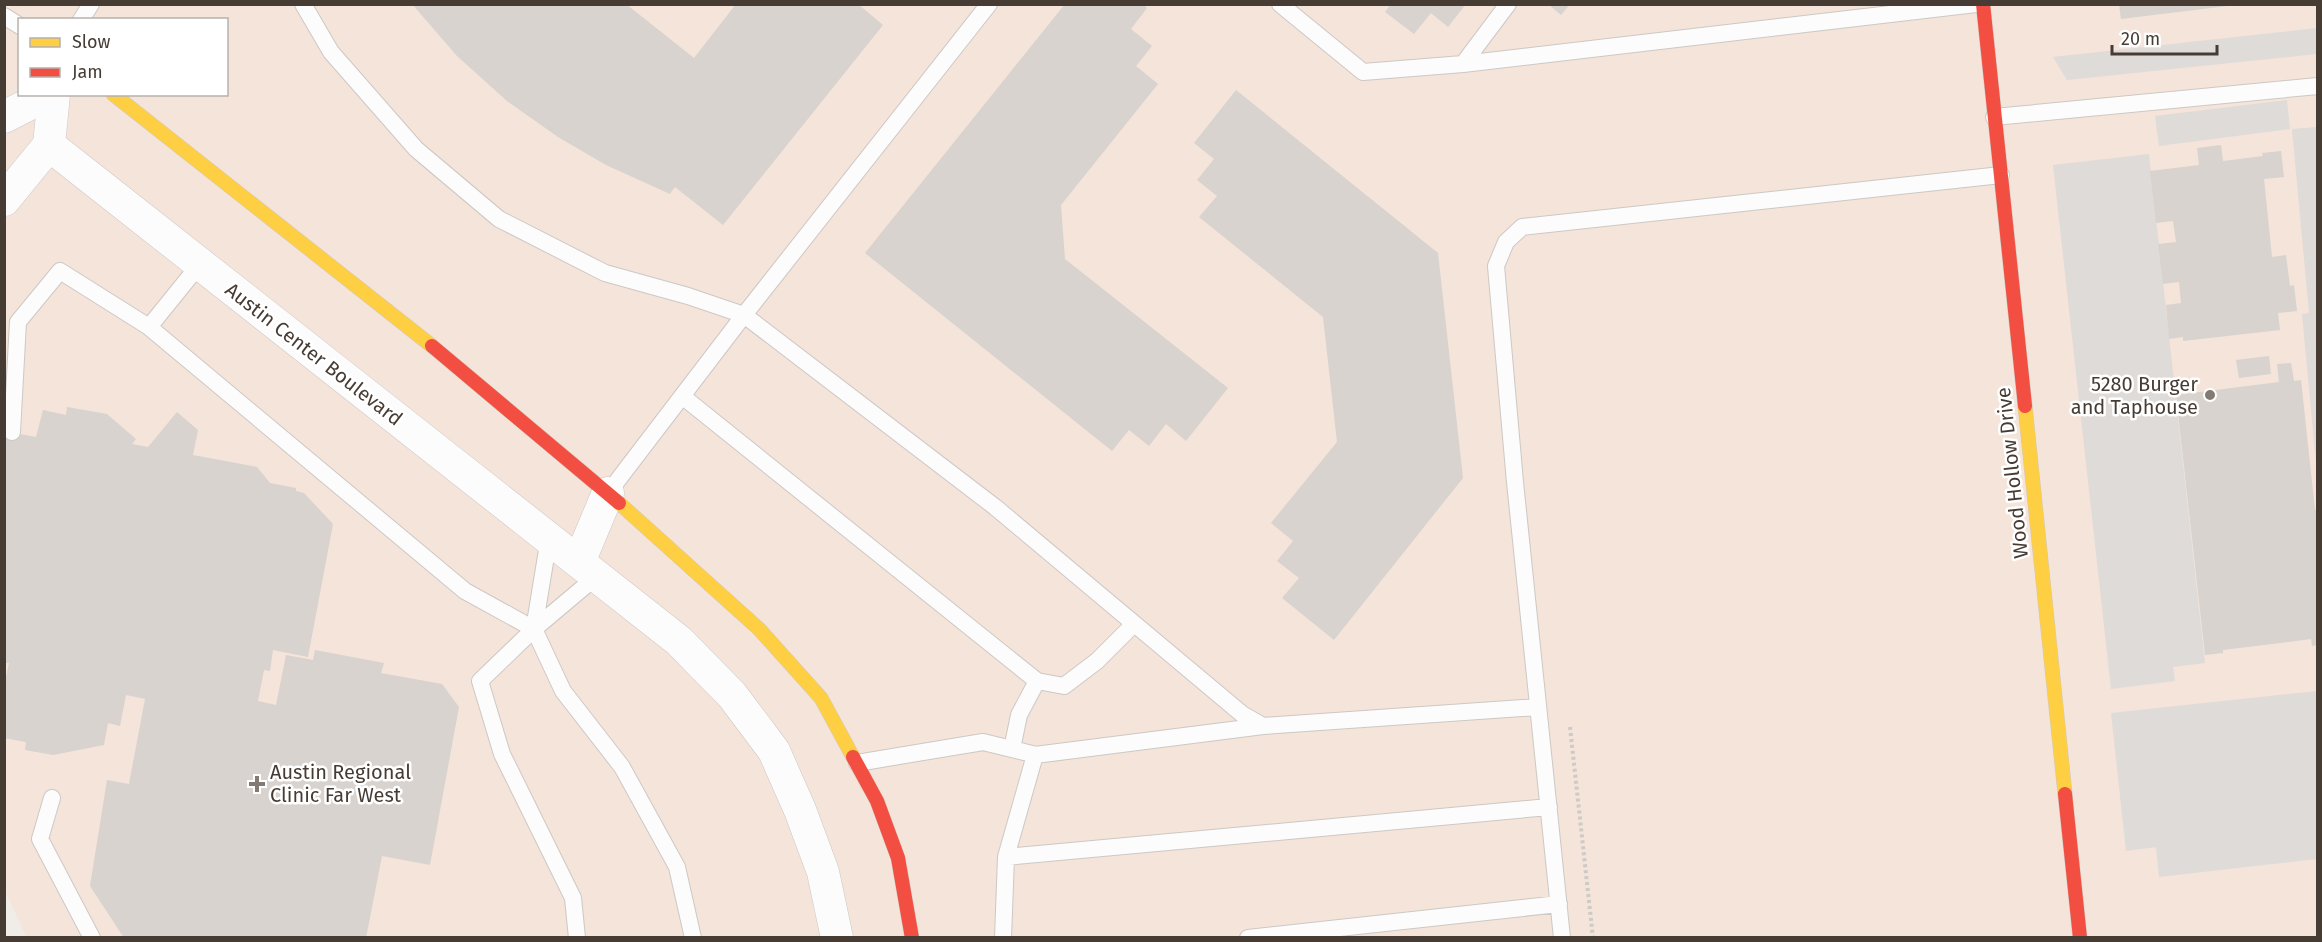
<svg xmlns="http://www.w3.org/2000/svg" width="2322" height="942" font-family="'Fira Sans',sans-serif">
  <rect width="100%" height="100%" fill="#f0ece8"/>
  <path fill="#f4e4da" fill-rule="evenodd" d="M12,5H2317V937L27,938L5,891L4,13ZM20,20H226V94H20Z"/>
  <path fill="#dfdbd8" d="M2317,28V54L2067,80L2053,57Z
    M2287,100L2290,129L2159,146L2155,116Z
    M2317,127H2318L2317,474L2302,314L2309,313L2292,129Z
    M2149,154L2205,663L2173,667L2175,681L2111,689L2053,165Z
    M2317,691V859L2159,877L2156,847L2126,851L2111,713Z"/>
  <path fill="#d8d3cf" d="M412,4H626L694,58L736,4H858L883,25L723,225L675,187L670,194L606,165L558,137L507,101L457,56Z
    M1065,4H1143L1147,8L1131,29L1152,46L1136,66L1158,84L1061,205L1065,259L1228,388L1186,441L1166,424L1149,446L1129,430L1112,451L865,253Z
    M1391,4H1466L1448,27L1431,13L1414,34L1385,12Z
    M1548,4H1570L1561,15Z
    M2119,4H2227V6L2121,19Z
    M1236,90L1438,253L1463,478L1334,640L1282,598L1299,578L1277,561L1293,541L1271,523L1337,442L1323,317L1199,217L1217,196L1197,180L1214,159L1194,143Z
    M2221,145L2223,161L2263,156L2262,153L2281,151L2284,177L2264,179L2272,257L2286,255L2290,286L2294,285L2297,311L2278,313L2280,330L2183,341V337L2169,339L2166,305L2181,303L2179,282L2163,284L2158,244L2176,242L2173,221L2156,223L2150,171L2199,165L2197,148Z
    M2269,356L2271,374L2239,378L2236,360Z
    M2291,363L2294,381L2301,380L2315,510H2318V645L2312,646L2311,639L2223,650V653L2205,655L2176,395L2279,382L2277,364Z
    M67,407L107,414L136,439L132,444L148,447L177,412L198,430L193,455L257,467L270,483L296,488V491L304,493L333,524L308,657L273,650L270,671L264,670L258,701L276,705L286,655L313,660L315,650L384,663L381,673L442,684L459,707L430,865L382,856L366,938H124L90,886L107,780L129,784L145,699L126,695L120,726L108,723L104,745L53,755L25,750L26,742L4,738V686L9,663H4V431L36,437L43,410L66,415Z"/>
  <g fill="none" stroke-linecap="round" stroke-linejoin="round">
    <g stroke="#cdc8c4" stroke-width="18">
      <path id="lane" d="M303,4L331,52L416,149L499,219L605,273L688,296L744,315L995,507L1242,714L1263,726L1538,707
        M1280,4L1363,72L1463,64L1976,4
        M4,16L20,26
        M81,20L91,4
        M1463,64L1508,4
        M1994,117L2318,86
        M149,327L200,264
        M682,396L1037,681L1064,686L1097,661L1134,624
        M12,432L18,322L60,271L149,327L465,591L534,629L563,691L622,767L677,867L693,938
        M608,493L744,315L989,4
        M549,538L534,629L597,576
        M534,629L480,681L502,754L573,898L577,938
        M1263,726L1035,755L1006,857L1549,807
        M1012,749L1019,715L1037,681
        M857,763L983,742L1036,755
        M52,798L40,839L92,938
        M1003,938L1006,857
        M1248,938L1559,904
        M1562,938L1515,482L1496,266L1506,242L1522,227L2001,175"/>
    </g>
    <g stroke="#cdc8c4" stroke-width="33">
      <path id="street" d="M4,117L49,94
        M49,145L679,641L732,695L774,751L800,810L823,872L837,938
        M4,200L49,145L54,94
        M579,562L608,493"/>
    </g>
    <g stroke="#d1c9c0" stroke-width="15">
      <path id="slow" d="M113,94L432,346
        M2025,406L2065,794
        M619,503L759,629L821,698L853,757"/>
    </g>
    <g stroke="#d1c9c0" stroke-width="15">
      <path id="jam" d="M1983,4L2025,406
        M432,346L619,503
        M853,757L877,801L898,858L912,938
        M2065,794L2080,938"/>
    </g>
    <path stroke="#cecac6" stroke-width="4" stroke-dasharray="3 3" stroke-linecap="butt" d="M1570,727L1593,938"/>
    <use href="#lane" stroke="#fdfcfc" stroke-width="16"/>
    <use href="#street" stroke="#fdfcfc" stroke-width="32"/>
    <use href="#slow" stroke="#ffcf43" stroke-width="14"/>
    <use href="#jam" stroke="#f24e42" stroke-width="14"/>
  </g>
  <g fill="#827a73" stroke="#fff" stroke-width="2">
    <circle cx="2210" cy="395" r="6"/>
    <path d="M254 775h6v6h6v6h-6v6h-6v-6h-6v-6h6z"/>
  </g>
  <g text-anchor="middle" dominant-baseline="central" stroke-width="5" stroke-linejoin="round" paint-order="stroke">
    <g font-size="20" fill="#473c34" stroke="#fff">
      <text transform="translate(314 354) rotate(38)">Austin Center Boulevard</text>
      <text transform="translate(2012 473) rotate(-96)">Wood Hollow Drive</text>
    </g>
    <g font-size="20" fill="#473c34" stroke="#fff" text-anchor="end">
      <text x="2198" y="384">5280 Burger<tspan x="2198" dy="23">and Taphouse</tspan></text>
      <text x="270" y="772" text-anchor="start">Austin Regional<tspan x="270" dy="23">Clinic Far West</tspan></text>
    </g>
  </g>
  <rect width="2322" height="942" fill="none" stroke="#473c34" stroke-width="12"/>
  <rect x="18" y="18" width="210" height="78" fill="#ffffff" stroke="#b5b1ae" stroke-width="1.5"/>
  <rect x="30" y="38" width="30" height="9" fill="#ffcf43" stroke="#b5b1ae" stroke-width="1.5"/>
  <text x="72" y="48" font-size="18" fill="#473c34">Slow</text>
  <rect x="30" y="68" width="30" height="9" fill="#f24e42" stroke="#b5b1ae" stroke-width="1.5"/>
  <text x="72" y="78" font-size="18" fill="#473c34">Jam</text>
  <path d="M2112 45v9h105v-9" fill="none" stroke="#473c34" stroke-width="3"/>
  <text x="2121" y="45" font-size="18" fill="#473c34" stroke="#ffffff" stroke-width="4.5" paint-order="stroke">20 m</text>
</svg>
